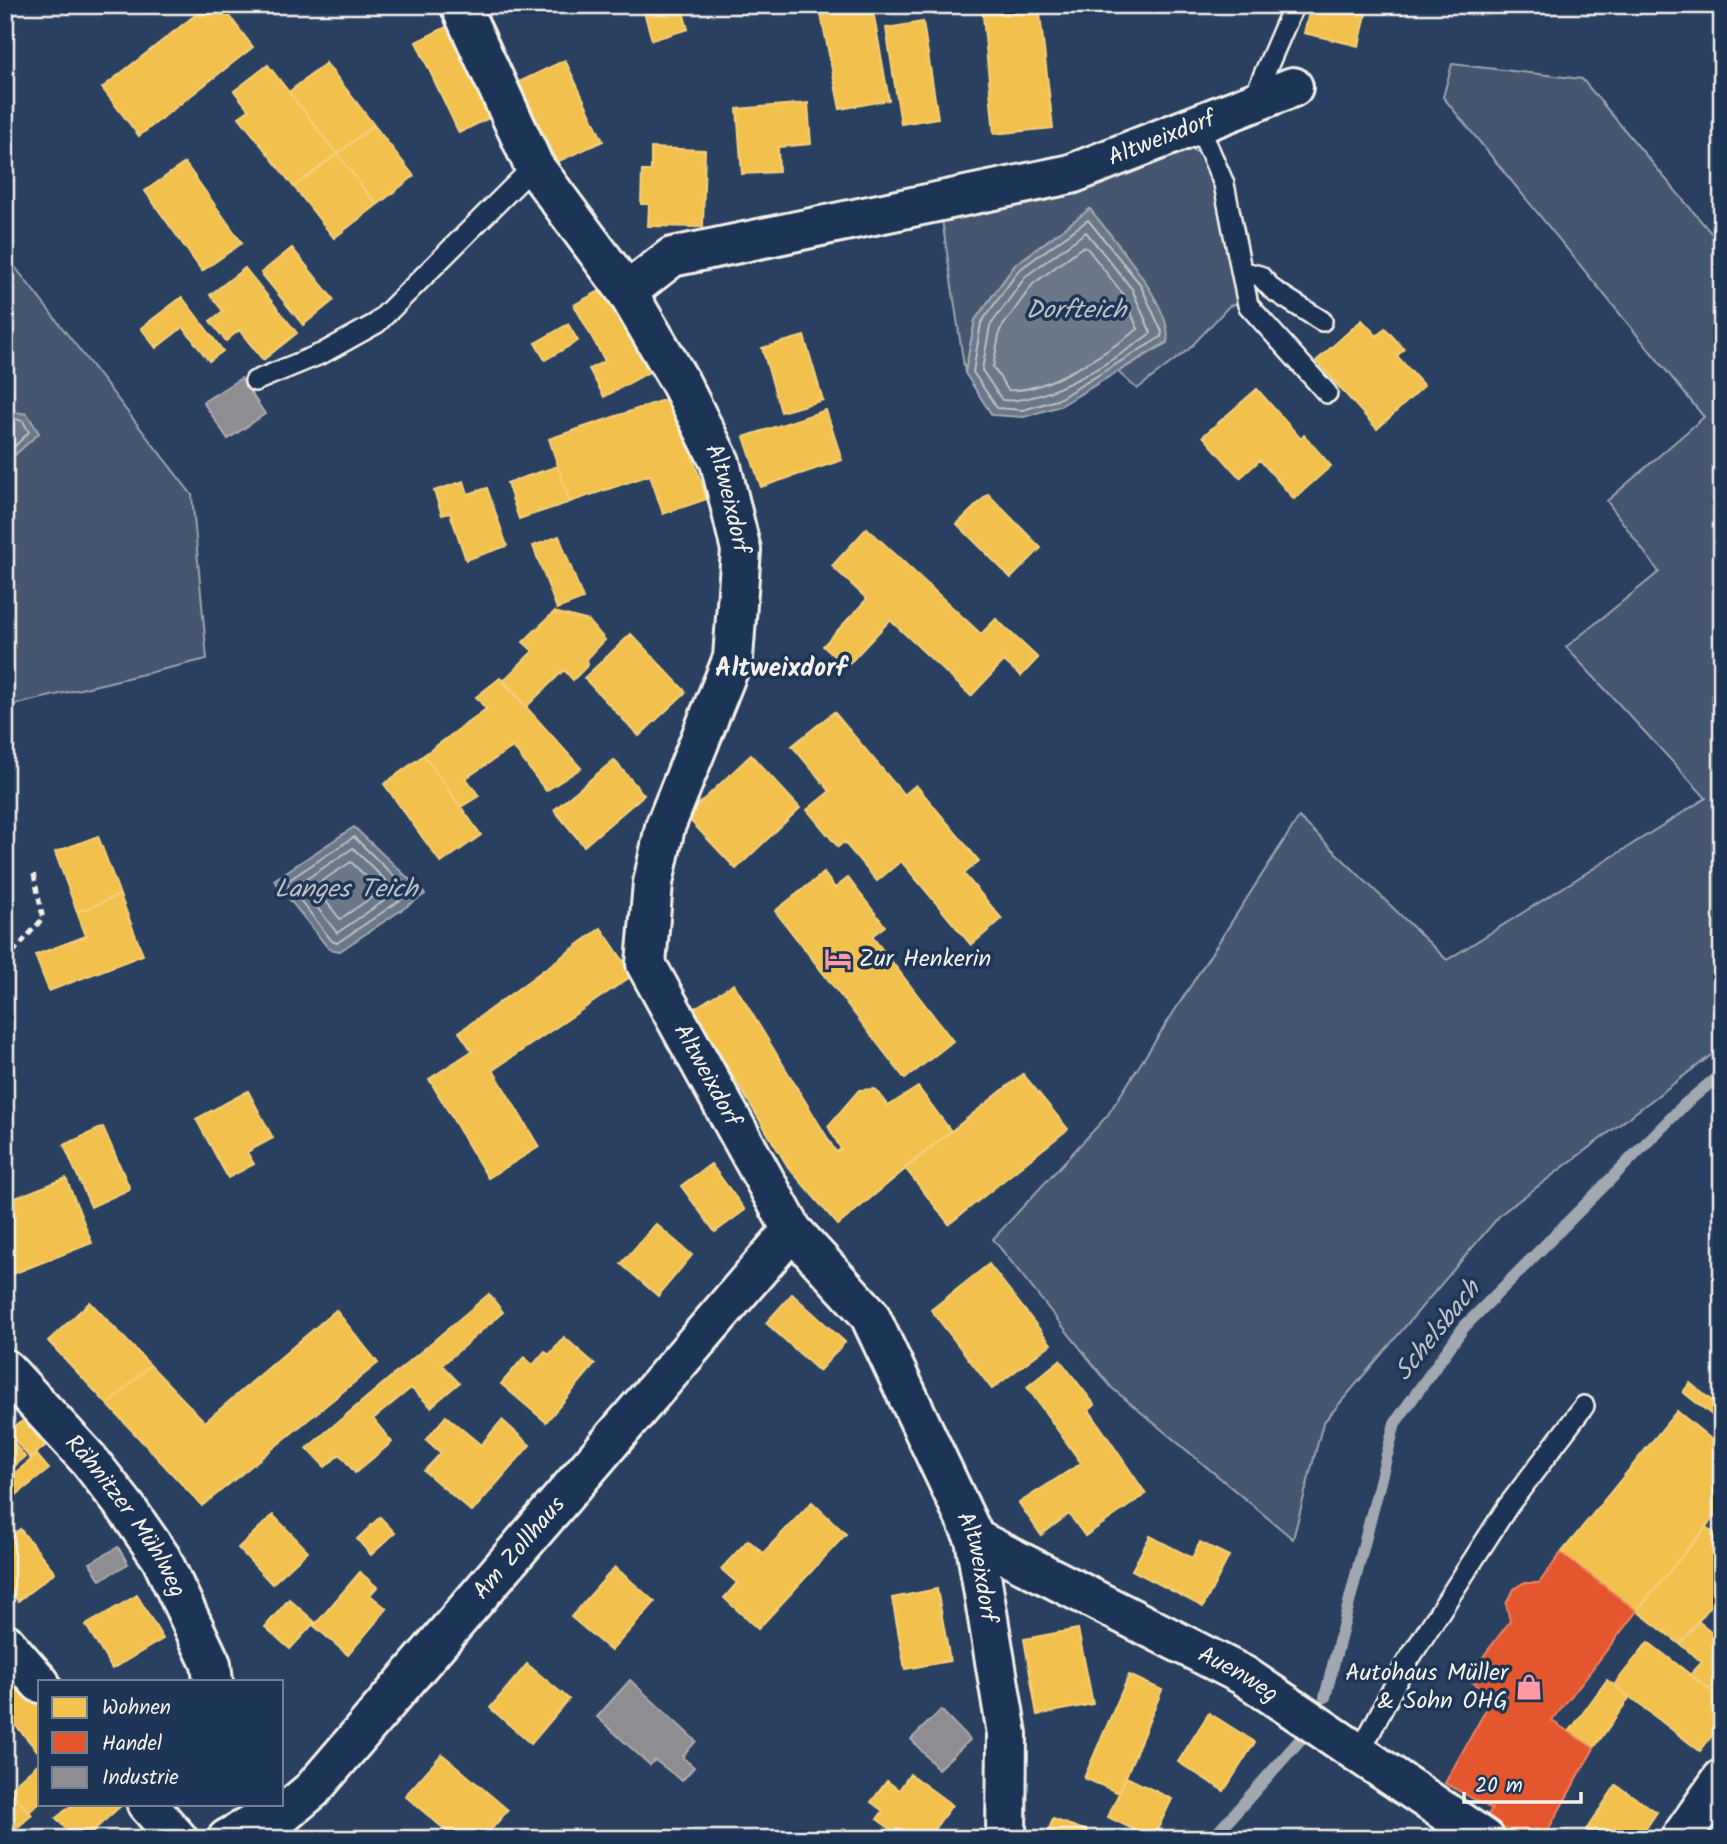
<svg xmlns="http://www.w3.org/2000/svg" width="1727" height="1844" font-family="Kalam,sans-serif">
  <rect width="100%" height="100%" fill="#2a4060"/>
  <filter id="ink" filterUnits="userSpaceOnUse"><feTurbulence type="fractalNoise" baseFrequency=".0143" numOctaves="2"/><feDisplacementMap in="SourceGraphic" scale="14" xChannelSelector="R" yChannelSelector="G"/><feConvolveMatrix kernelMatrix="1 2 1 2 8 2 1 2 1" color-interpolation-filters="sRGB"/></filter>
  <g filter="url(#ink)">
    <path fill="#445771" stroke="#9ca4ac" stroke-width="2" d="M1452,64L1582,79L1722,246V1047L1501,1214L1323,1423L1293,1539L1112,1388L993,1239L1107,1116L1299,817L1447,960L1706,798L1566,647L1659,572L1607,501L1704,417L1443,97Z
      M1189,148L1201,154L1210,165L1241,302L1229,306L1189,349L1137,389L1118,372L1167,343L1090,209L1015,265L975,320L965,373L941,213Z
      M5,254L192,495L207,659L5,707Z"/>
    <path fill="#6a788a" stroke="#a1a8b0" stroke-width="2" d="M1090,209C1111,236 1175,309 1167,342L1060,406L1024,417L992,415L965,373L975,320L1015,265Z
      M5,380L13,390L10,404L15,412L27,414L39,433L5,464Z
      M354,827L425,894L340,951L329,949L274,880Z"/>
    <path fill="#f2c14e" stroke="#f3cf7c" stroke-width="2" d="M208,5H221L253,47L139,136L102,88Z
      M225,5H246L229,13Z
      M642,5H681L688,29L652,40Z
      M819,5H872L889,100L840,109Z
      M982,5H1039L1053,128L994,134Z
      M1311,5H1368L1359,46L1304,33Z
      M458,21L501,112L459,133L416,42Z
      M923,22L938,118L901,124L886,28Z
      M565,60L603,141L557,162L519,82Z
      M326,63L374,125L337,154L289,92Z
      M268,65L337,154L294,187L239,117L249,110L234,91Z
      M808,103L811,144L778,147L779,172L742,174L737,109Z
      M374,125L414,176L377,205L337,154Z
      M651,148L705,150L703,227L648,226L649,204H641L642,171H651Z
      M337,154L377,205L334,238L294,187Z
      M185,163L242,243L202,271L145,191Z
      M292,248L334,300L303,325L261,273Z
      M245,268L297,333L263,360L239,330L226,341L210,321L223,311L210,295Z
      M603,289L649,372L604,397L589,369L605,361L574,305Z
      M182,297L223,351L209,361L183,327L156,348L141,328Z
      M1362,320L1377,336L1385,328L1404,349L1397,356L1424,386L1377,429L1316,361Z
      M568,324L578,341L545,360L535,343Z
      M804,336L823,400L781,412L762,348Z
      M1257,389L1301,439L1304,435L1331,466L1294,499L1260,460L1240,478L1203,436Z
      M672,397L707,499L663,514L650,475L570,502L549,439Z
      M826,410L842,460L761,487L744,437Z
      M558,466L570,502L519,519L507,483Z
      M464,481L468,494L487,488L507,546L466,560L450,513L442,515L434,491Z
      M988,494L1041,548L1011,578L957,524Z
      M867,528L981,634L996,619L1038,658L1021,676L1004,661L971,696L890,620L846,667L823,646L867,599L832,566Z
      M559,536L583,599L557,609L533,546Z
      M554,612L589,621L605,640L587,659L588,665L573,680L564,670L526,707L504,680L533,651L523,642Z
      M631,634L686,692L639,736L584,678Z
      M500,678L581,768L546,791L513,747L466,778L479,796L461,807L424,755L486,709L476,697Z
      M834,712L904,795L916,785L979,861L964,874L1002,919L971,945L901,861L877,881L844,842L838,847L807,810L830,791L792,746Z
      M424,755L481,835L441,863L384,784Z
      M751,755L800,808L736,869L686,816Z
      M614,760L644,795L584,846L554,810Z
      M98,836L120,895L77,912L55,852Z
      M824,873L835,888L848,878L885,926L872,936L953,1041L905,1079L775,911Z
      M120,895L143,955L49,991L35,955L86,936L77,912Z
      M601,928L633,975L493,1070L539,1147L488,1178L429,1079L472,1051L459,1032Z
      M734,984L836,1152L841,1149L828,1126L859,1090L875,1089L888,1106L918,1087L951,1131L838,1225L788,1167L693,1009Z
      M1023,1074L1068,1129L949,1224L905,1168Z
      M5,1085L12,1106L5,1109Z
      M248,1091L273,1138L247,1152L254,1164L228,1178L196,1119Z
      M103,1127L130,1189L91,1207L64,1145Z
      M711,1164L745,1210L715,1232L681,1186Z
      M66,1178L92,1243L5,1277V1202Z
      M656,1224L692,1255L658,1296L621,1264Z
      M989,1264L1051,1344L992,1389L931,1310Z
      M489,1294L503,1312L442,1365L459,1383L431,1407L411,1388L373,1419L392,1442L355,1473L340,1454L325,1467L307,1448Z
      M792,1294L845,1342L819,1371L766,1323Z
      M90,1302L150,1365L108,1405L48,1341Z
      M336,1310L378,1363L202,1506L108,1405L150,1365L205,1422Z
      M564,1337L595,1364L546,1422L501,1384L524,1357L533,1365L545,1351L549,1355Z
      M1060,1360L1095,1405L1089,1410L1146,1494L1085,1536L1069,1514L1041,1535L1019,1503L1081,1463L1027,1387Z
      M1690,1383L1722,1409V1423L1683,1392Z
      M1677,1411L1722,1448V1507L1637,1611L1561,1553Z
      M446,1416L481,1445L502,1420L530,1445L472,1512L424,1471L441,1453L426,1440Z
      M24,1420L45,1446L30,1458L7,1431Z
      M5,1432L25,1457L5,1474Z
      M37,1455L49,1469L5,1504V1481Z
      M812,1502L846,1534L758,1629L724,1598L737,1583L721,1569L748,1540L763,1553Z
      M273,1515L308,1551L272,1584L238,1548Z
      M380,1517L395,1533L371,1555L357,1539Z
      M1706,1527L1722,1539V1592L1680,1644L1637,1611Z
      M20,1529L55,1572L18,1601L5,1584V1541Z
      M1150,1536L1192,1558L1200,1542L1229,1556L1203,1607L1132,1570Z
      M615,1567L655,1602L611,1651L571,1617Z
      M360,1572L377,1587L370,1595L387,1609L348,1655L314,1626Z
      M937,1589L950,1661L905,1669L892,1598Z
      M137,1595L163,1639L112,1669L86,1625Z
      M289,1599L315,1622L290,1649L265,1627Z
      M1698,1621L1722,1640V1685L1718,1682L1710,1690L1690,1675L1702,1662L1680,1644Z
      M1078,1629L1093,1704L1037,1715L1024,1639Z
      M1648,1642L1722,1699V1723L1700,1751L1614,1685Z
      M527,1664L569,1699L531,1744L490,1708Z
      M1129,1675L1162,1690L1119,1793L1084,1778Z
      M21,1678L40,1700V1754L5,1713V1691Z
      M1607,1680L1630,1697L1594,1748L1569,1732Z
      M1209,1713L1255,1742L1224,1791L1178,1762Z
      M442,1754L508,1810L483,1839H456L405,1796Z
      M40,1762V1802L29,1812L9,1789Z
      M910,1774L952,1805L927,1839H904L877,1819L883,1811L871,1802L887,1781L899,1790Z
      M1126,1777L1172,1799L1153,1839L1108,1817Z
      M1616,1785L1657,1812L1639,1839H1599L1586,1830Z
      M9,1789L32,1815L10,1834L5,1829V1792Z
      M73,1804H123L84,1839H75L56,1818Z
      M1053,1819L1087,1831L1085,1839H1045Z"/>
    <path fill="#e4572e" stroke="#e98566" stroke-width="2" d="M1561,1553L1637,1611L1552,1721L1594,1748L1543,1839H1525L1484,1819L1492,1809L1445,1783L1493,1697L1467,1678L1510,1621L1506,1604L1514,1589L1523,1583H1539Z"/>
    <path fill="#8d8d92" stroke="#acabac" stroke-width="2" d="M241,378L265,414L228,439L203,402Z
      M118,1547L128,1564L100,1580L90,1563Z
      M630,1680L696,1741L682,1757L694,1767L682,1781L655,1760L650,1765L597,1717Z
      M941,1710L970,1740L938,1769L911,1739Z"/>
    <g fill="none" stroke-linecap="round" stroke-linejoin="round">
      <path stroke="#bdc1c2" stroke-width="2" d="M1088,220L1140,284L1162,332L1161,337L1057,400L1023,410L997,408L973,372L981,323L1019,270Z
        M1086,232L1132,289L1151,333C1116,359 1045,405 1002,400L982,370L990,326L1026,276Z
        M1082,247L1087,248L1123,294L1138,329C1109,351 1044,394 1008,390L993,367L1000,330L1033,284Z
        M5,409L11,418L23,421L29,432L5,456
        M354,837L411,893L337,943L332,941L286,882Z
        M353,848L397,892L337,933L299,884Z
        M351,862L381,891L340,919L314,886Z"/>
      <path stroke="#a1a8b0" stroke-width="12" d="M1325,1697L1395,1423L1464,1327L1685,1104L1722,1073
        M1212,1839L1299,1741"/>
      <g stroke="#f4f1e8" stroke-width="24">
        <path id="service" d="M1252,102L1294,5
          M1198,124L1224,184L1248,305L1327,393
          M1241,271L1260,276L1273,290L1322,321
          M255,381L323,353L377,323L534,166
          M1359,1754L1404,1667L1508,1506L1584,1406"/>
      </g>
      <g stroke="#f4f1e8" stroke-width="44">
        <g id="minor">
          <path id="s1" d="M460,5L534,166L627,292L680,382L720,462L741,550L733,658L665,827L653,883L646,964L792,1230L869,1314L975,1539L1007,1734L1006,1839"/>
          <path id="s2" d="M627,292L672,257L1071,174L1293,87"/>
          <path id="s3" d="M5,1369L89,1460L127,1509L161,1558L211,1664L213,1681"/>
          <path id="s4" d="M975,1539L1243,1675L1485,1839"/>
          <path d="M5,1643L40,1683"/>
          <path d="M147,1804L178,1839"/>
          <path id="s5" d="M227,1839L250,1826L281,1816L312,1790L792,1230"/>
          <path d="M1680,1839L1722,1779"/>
        </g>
      </g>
      <path stroke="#f4f1e8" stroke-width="4.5" stroke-dasharray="7 5" stroke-linecap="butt" d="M5,962L43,918L33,871"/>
      <use href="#service" stroke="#1d3557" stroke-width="19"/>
      <use href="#minor" stroke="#1d3557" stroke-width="38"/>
    </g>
  </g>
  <defs>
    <g id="hotel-bare" transform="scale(2.1)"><path d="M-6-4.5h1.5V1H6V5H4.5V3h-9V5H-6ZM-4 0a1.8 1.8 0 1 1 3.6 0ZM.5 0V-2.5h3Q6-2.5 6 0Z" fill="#ff9aa2" stroke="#1d3557" stroke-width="2.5" paint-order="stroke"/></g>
    <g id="shop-bare" transform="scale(2.1)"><path d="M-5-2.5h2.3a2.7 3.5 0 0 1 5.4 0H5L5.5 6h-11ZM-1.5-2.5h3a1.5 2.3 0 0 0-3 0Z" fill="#ff9aa2" stroke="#1d3557" stroke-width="2.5" paint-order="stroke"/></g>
  </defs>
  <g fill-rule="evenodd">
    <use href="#hotel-bare" x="838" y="959"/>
    <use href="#shop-bare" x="1529" y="1687"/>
  </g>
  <g text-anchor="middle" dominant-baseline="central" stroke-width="7" stroke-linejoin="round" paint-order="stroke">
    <g font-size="24" fill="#f4f1e8" stroke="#1d3557">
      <text stroke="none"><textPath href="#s2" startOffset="562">Altweixdorf</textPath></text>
      <text stroke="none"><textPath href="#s1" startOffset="565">Altweixdorf</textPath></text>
      <text stroke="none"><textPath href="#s1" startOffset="1174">Altweixdorf</textPath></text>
      <text stroke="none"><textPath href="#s3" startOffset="191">Rähnitzer Mühlweg</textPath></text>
      <text stroke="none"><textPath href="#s5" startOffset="418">Am Zollhaus</textPath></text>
      <text stroke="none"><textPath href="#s1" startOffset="1741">Altweixdorf</textPath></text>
      <text stroke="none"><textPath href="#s4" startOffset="296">Auenweg</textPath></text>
    </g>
    <g font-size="24" fill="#f4f1e8" stroke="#1d3557" text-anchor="start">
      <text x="859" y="959">Zur Henkerin</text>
      <text x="1508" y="1673" text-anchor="end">Autohaus Müller<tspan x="1508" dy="28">&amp; Sohn OHG</tspan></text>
    </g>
    <g font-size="26" font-style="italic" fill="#bdc1c2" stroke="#1d3557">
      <text x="1076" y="311">Dorfteich</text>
      <text x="346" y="890">Langes Teich</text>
      <text transform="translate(1438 1331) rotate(-51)">Schelsbach</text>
    </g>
    <g font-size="26" font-weight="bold" fill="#f4f1e8" stroke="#1d3557">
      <text x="781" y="669">Altweixdorf</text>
    </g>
  </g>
  <rect width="1727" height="1844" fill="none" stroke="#1d3557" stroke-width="28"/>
  <rect x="14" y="14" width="1699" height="1816" fill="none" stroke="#f4f1e8" stroke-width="2.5" filter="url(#ink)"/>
  <rect x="38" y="1680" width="245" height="126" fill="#1d3557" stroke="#738091" stroke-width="2"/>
  <rect x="52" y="1697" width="35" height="21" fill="#f2c14e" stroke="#738091" stroke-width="2"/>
  <text x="102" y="1714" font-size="21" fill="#f4f1e8">Wohnen</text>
  <rect x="52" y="1732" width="35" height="21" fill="#e4572e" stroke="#738091" stroke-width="2"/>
  <text x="102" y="1750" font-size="21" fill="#f4f1e8">Handel</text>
  <rect x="52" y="1767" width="35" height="21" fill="#8d8d92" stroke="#738091" stroke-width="2"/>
  <text x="102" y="1784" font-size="21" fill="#f4f1e8">Industrie</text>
  <path d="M1464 1792v10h117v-10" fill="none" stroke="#f4f1e8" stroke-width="3.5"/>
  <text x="1475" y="1792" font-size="21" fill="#f4f1e8" stroke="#1d3557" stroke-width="5" paint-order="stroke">20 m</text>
</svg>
